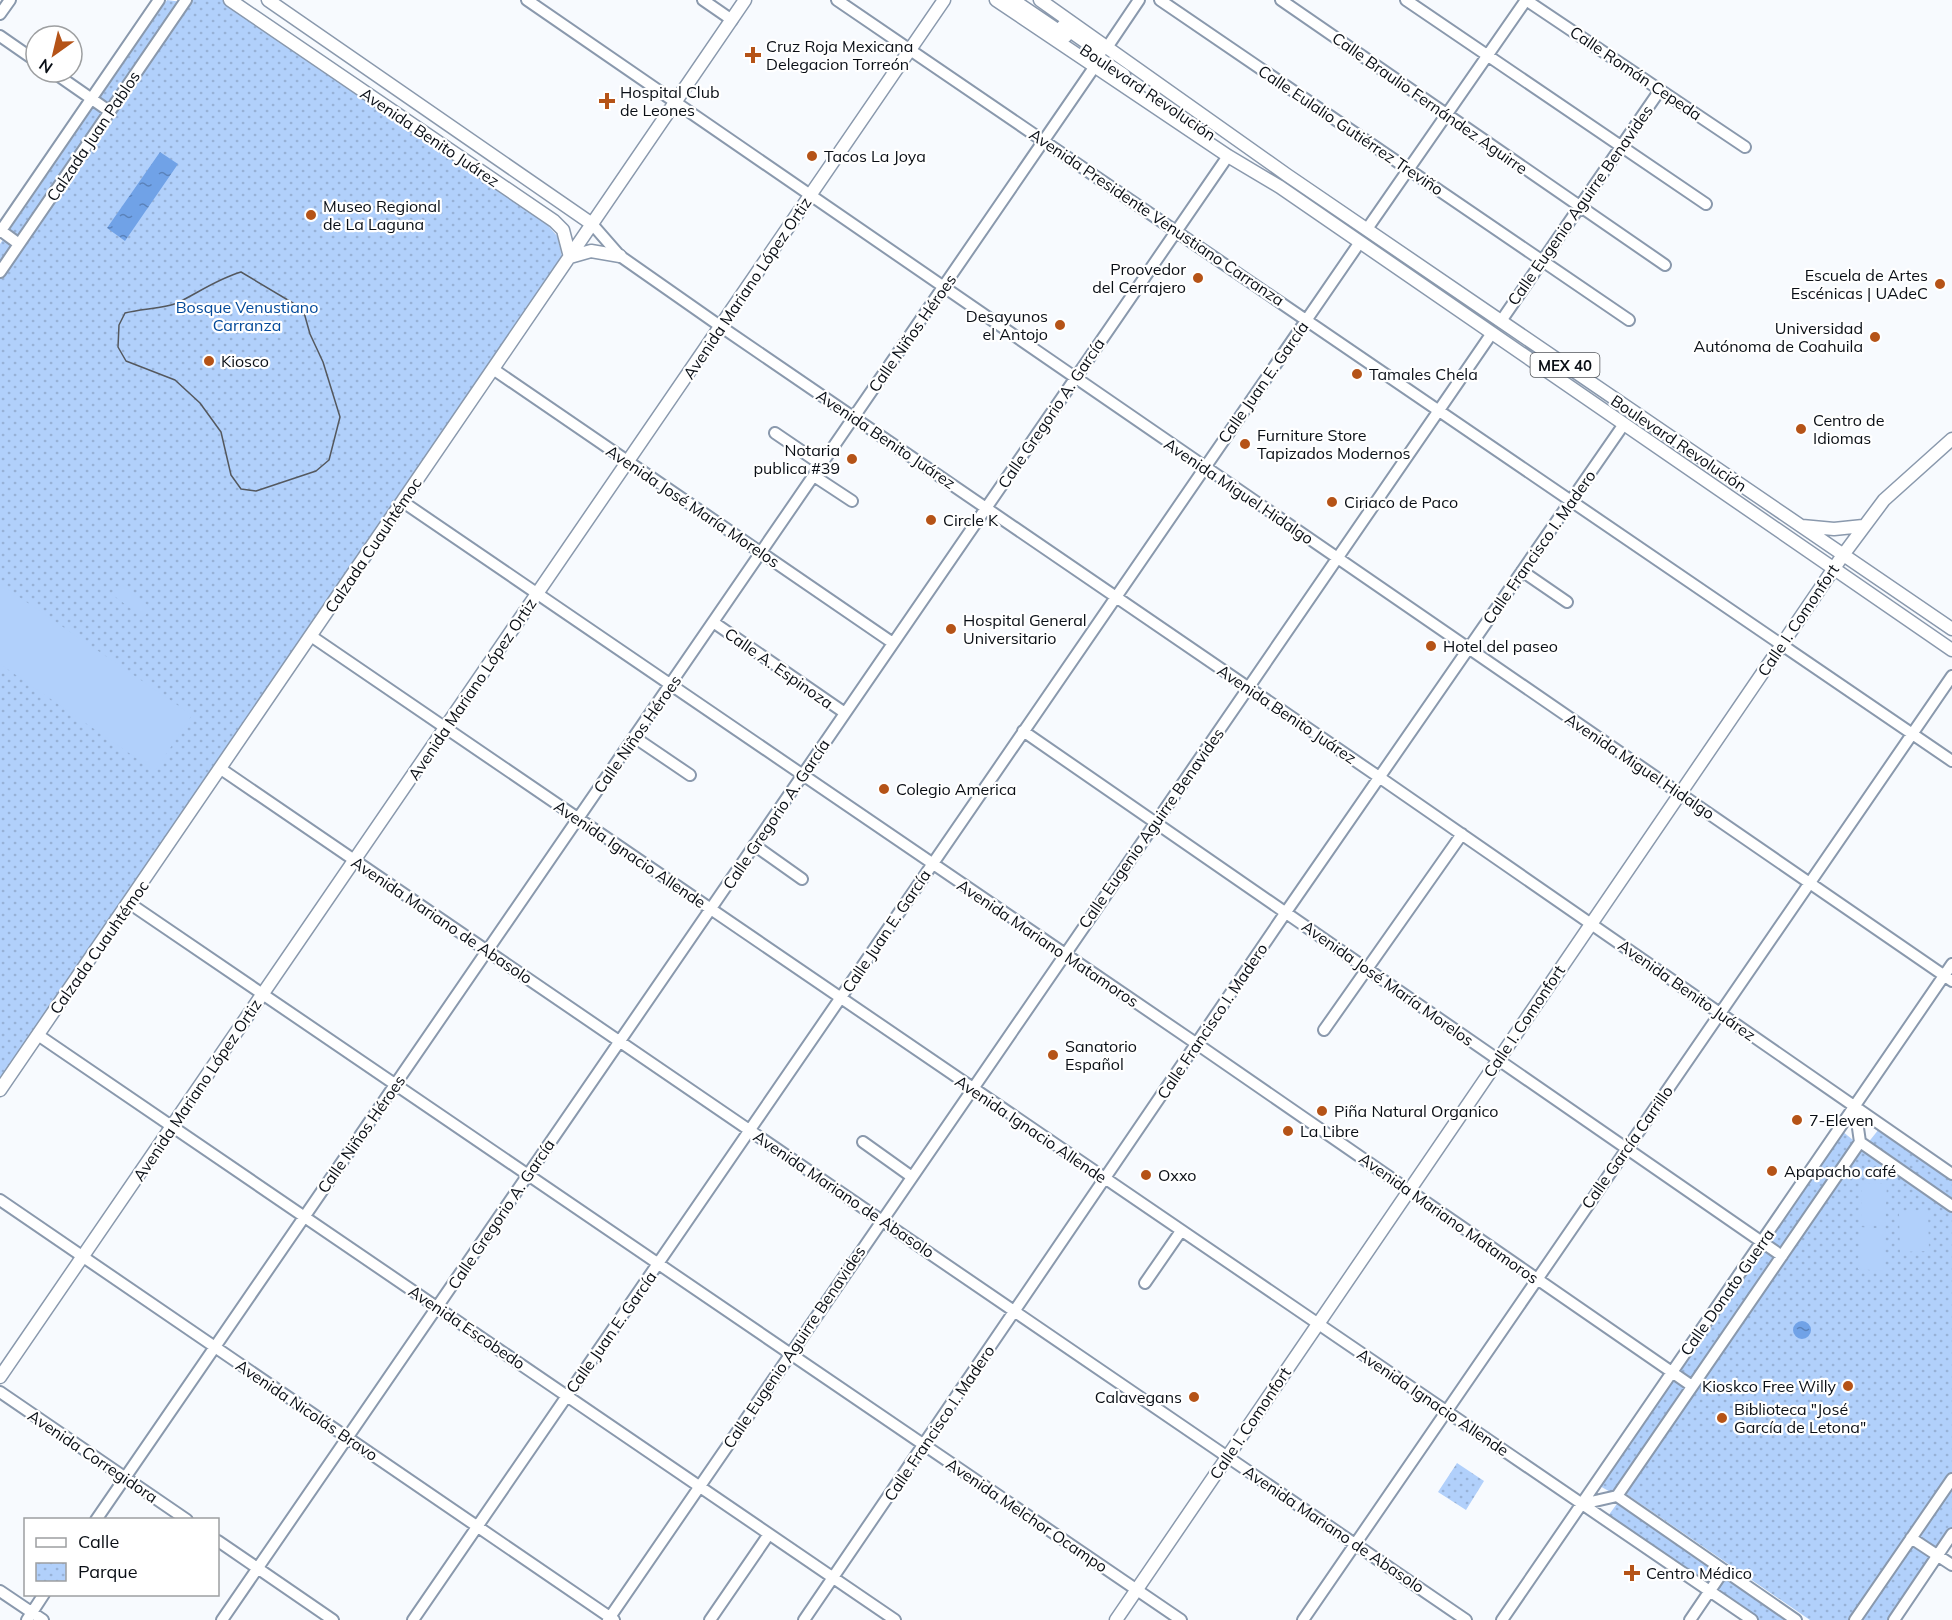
<svg xmlns="http://www.w3.org/2000/svg" width="1952" height="1620" font-family="Mulish,sans-serif">
  <defs>
    <pattern id="park-dots" width="8" height="8" patternUnits="userSpaceOnUse" patternTransform="scale(1.5)"><rect width="8" height="8" fill="#b1d0fb"/><path d="M2 2h.1M6 6h.1" fill="none" stroke="#97b1d6" stroke-width="1.8" stroke-linecap="round"/></pattern>
    <pattern id="water-ripples" width="26" height="14" patternUnits="userSpaceOnUse" patternTransform="scale(1.5)"><rect width="26" height="14" fill="#70a2e7"/><path d="M2 4q2-2 4 0t4 0M15 11q2-2 4 0t4 0" fill="none" stroke="#5a82ba"/></pattern>
  </defs>
  <rect width="100%" height="100%" fill="#f7fafe"/>
  <path fill="url(#park-dots)" d="M167,0L182,2L0,267V244Z
    M184,0H228L545,222L558,237L563,262L0,1083V269Z
    M1879,1129L1952,1180V1474L1852,1620H1810L1619,1489L1614,1494L1598,1485L1842,1131L1853,1140L1857,1136L1867,1144Z
    M1457,1463L1484,1481L1466,1510L1438,1492Z
    M1952,1485V1530L1938,1551L1917,1537Z
    M1619,1501L1790,1620H1757L1608,1516Z
    M1912,1544L1933,1558L1891,1620H1858Z"/>
  <path fill="#b1d0fb" d="M0,584L192,715L155,771L0,664Z
    M122,585L151,608L143,618L113,595Z
    M1862,1183L1887,1184L1885,1226L1861,1225Z
    M1928,1210L1929,1251L1900,1252L1899,1211Z
    M1860,1227L1886,1229L1883,1271L1858,1269Z"/>
  <path fill="url(#water-ripples)" d="M160,152L178,164L125,241L107,228Z
    M1793 1330a9 9 0 1 1 18 0a9 9 0 1 1-18 0Z"/>
  <g fill="none" stroke-linecap="round" stroke-linejoin="round">
    <g stroke="#8a99ad" stroke-width="14">
      <path id="minor" d="M527,0L1952,981
        M703,0L732,20
        M837,0L1952,761
        M1160,0L1629,320
        M1281,0L1665,265
        M1406,0L1706,204
        M1526,0L1745,147
        M0,14L10,0
        M0,36L36,61
        M1108,46L1139,0
        M53,72L109,111
        M592,224L620,256L720,326L1379,777L1952,1174
        M1367,229L1526,0
        M0,230L19,244
        M0,232L159,0
        M0,272L186,0
        M1501,321L1660,90
        M493,369L893,643
        M775,433L822,465
        M814,476L852,501
        M403,502L1197,1044L1692,1386
        M1522,571L1567,602
        M713,622L845,713
        M311,636L1752,1620
        M1023,731L1782,1256
        M634,737L690,775
        M221,769L1466,1620
        M754,845L802,879
        M129,903L1181,1620
        M1324,1030L1462,834
        M38,1035L895,1620
        M1855,1107L1860,1142
        M863,1142L912,1177
        M0,1200L614,1620
        M1145,1283L1181,1231
        M0,1392L187,1520
        M1582,1504L1617,1496
        M96,1520L1095,66
        M1911,1538L1952,1565
        M218,1541L333,1620
        M0,1591L43,1620
        M27,1620L44,1594
        M222,1620L1228,156
        M413,1620L1360,242
        M608,1620L1492,333
        M710,1620L769,1534
        M804,1620L1286,912L1624,424
        M1303,1620L1952,676
        M1502,1620L1952,964
        M1690,1620L1724,1570
        M1796,1620L1617,1496L1860,1142L1952,1206
        M1855,1620L1952,1479
        M1894,1620L1952,1534"/>
    </g>
    <g stroke="#8a99ad" stroke-width="15">
      <path id="major" d="M230,0L554,221L563,230L570,257L591,251L620,256
        M268,0L592,224
        M996,0L1228,156L1280,187L1952,650
        M1013,0L1066,36
        M1040,0L1287,175L1952,629
        M1063,26L1100,52
        M1088,51L1124,75
        M1802,526L1834,529L1863,526
        M0,1090L745,0
        M0,1377L944,0
        M1116,1620L1843,555L1884,500L1952,439"/>
    </g>
    <use href="#minor" stroke="#fff" stroke-width="10"/>
    <use href="#major" stroke="#fff" stroke-width="12"/>
    <path stroke="#54585e" stroke-width="1.5" d="M241,272L303,309L310,334L323,362L340,417L329,460L316,471L256,491L241,489L231,475L221,432L200,403L175,380L126,361L118,347L119,325L125,313C140,309 166,308 177,303C198,293 217,279 241,272Z"/>
  </g>
  <g fill="#b55317" stroke="#fff" stroke-width="2">
    <path d="M750 46h6v6h6v6h-6v6h-6v-6h-6v-6h6z"/>
    <path d="M604 92h6v6h6v6h-6v6h-6v-6h-6v-6h6z"/>
    <circle cx="812" cy="156" r="6"/>
    <circle cx="311" cy="215" r="6"/>
    <circle cx="1198" cy="278" r="6"/>
    <circle cx="1940" cy="284" r="6"/>
    <circle cx="1060" cy="325" r="6"/>
    <circle cx="1875" cy="337" r="6"/>
    <circle cx="209" cy="361" r="6"/>
    <circle cx="1357" cy="374" r="6"/>
    <circle cx="1801" cy="429" r="6"/>
    <circle cx="1245" cy="444" r="6"/>
    <circle cx="852" cy="459" r="6"/>
    <circle cx="1332" cy="502" r="6"/>
    <circle cx="931" cy="520" r="6"/>
    <circle cx="951" cy="629" r="6"/>
    <circle cx="1431" cy="646" r="6"/>
    <circle cx="884" cy="789" r="6"/>
    <circle cx="1053" cy="1055" r="6"/>
    <circle cx="1322" cy="1111" r="6"/>
    <circle cx="1797" cy="1120" r="6"/>
    <circle cx="1288" cy="1131" r="6"/>
    <circle cx="1772" cy="1171" r="6"/>
    <circle cx="1146" cy="1175" r="6"/>
    <circle cx="1848" cy="1386" r="6"/>
    <circle cx="1194" cy="1397" r="6"/>
    <circle cx="1722" cy="1418" r="6"/>
    <path d="M1629 1564h6v6h6v6h-6v6h-6v-6h-6v-6h6z"/>
  </g>
  <g text-anchor="middle" dominant-baseline="central" stroke-width="4.5" stroke-linejoin="round" paint-order="stroke">
    <rect fill="#fff" stroke="#53565b" stroke-width="1.5" x="1530.5" y="353" width="69" height="24" rx="4.5"/>
    <g font-size="15" font-weight="bold" fill="#090e15">
      <text x="1565" y="365">MEX 40</text>
    </g>
    <g font-size="16" fill="#090e15" stroke="#fff" text-anchor="start">
      <text x="766" y="46">Cruz Roja Mexicana<tspan x="766" dy="18">Delegacion Torreón</tspan></text>
      <text x="620" y="92">Hospital Club<tspan x="620" dy="18">de Leones</tspan></text>
      <text x="824" y="156">Tacos La Joya</text>
      <text x="323" y="206">Museo Regional<tspan x="323" dy="18">de La Laguna</tspan></text>
      <text x="1186" y="269" text-anchor="end">Proovedor<tspan x="1186" dy="18">del Cerrajero</tspan></text>
      <text x="1928" y="275" text-anchor="end">Escuela de Artes<tspan x="1928" dy="18">Escénicas | UAdeC</tspan></text>
      <text x="1048" y="316" text-anchor="end">Desayunos<tspan x="1048" dy="18">el Antojo</tspan></text>
      <text x="1863" y="328" text-anchor="end">Universidad<tspan x="1863" dy="18">Autónoma de Coahuila</tspan></text>
      <text x="221" y="361">Kiosco</text>
      <text x="1369" y="374">Tamales Chela</text>
      <text x="1813" y="420">Centro de<tspan x="1813" dy="18">Idiomas</tspan></text>
      <text x="1257" y="435">Furniture Store<tspan x="1257" dy="18">Tapizados Modernos</tspan></text>
      <text x="840" y="450" text-anchor="end">Notaria<tspan x="840" dy="18">publica #39</tspan></text>
      <text x="1344" y="502">Ciriaco de Paco</text>
      <text x="943" y="520">Circle K</text>
      <text x="963" y="620">Hospital General<tspan x="963" dy="18">Universitario</tspan></text>
      <text x="1443" y="646">Hotel del paseo</text>
      <text x="896" y="789">Colegio America</text>
      <text x="1065" y="1046">Sanatorio<tspan x="1065" dy="18">Español</tspan></text>
      <text x="1334" y="1111">Piña Natural Organico</text>
      <text x="1809" y="1120">7-Eleven</text>
      <text x="1300" y="1131">La Libre</text>
      <text x="1784" y="1171">Apapacho café</text>
      <text x="1158" y="1175">Oxxo</text>
      <text x="1836" y="1386" text-anchor="end">Kioskco Free Willy</text>
      <text x="1182" y="1397" text-anchor="end">Calavegans</text>
      <text x="1734" y="1409">Biblioteca "José<tspan x="1734" dy="18">García de Letona"</tspan></text>
      <text x="1646" y="1573">Centro Médico</text>
    </g>
    <g font-size="16" fill="#090e15" stroke="#fff">
      <text transform="translate(1636 73) rotate(34)">Calle Román Cepeda</text>
      <text transform="translate(1148 92) rotate(34)">Boulevard Revolución</text>
      <text transform="translate(1430 103) rotate(35)">Calle Braulio Fernández Aguirre</text>
      <text transform="translate(1351 130) rotate(34)">Calle Eulalio Gutiérrez Treviño</text>
      <text transform="translate(93 136) rotate(-56)">Calzada Juan Pablos</text>
      <text transform="translate(430 137) rotate(34)">Avenida Benito Juárez</text>
      <text transform="translate(1580 205) rotate(-55)">Calle Eugenio Aguirre Benavides</text>
      <text transform="translate(1157 217) rotate(34)">Avenida Presidente Venustiano Carranza</text>
      <text transform="translate(747 288) rotate(-56)">Avenida Mariano López Ortiz</text>
      <text transform="translate(912 333) rotate(-55)">Calle Niños Héroes</text>
      <text transform="translate(1263 382) rotate(-55)">Calle Juan E. García</text>
      <text transform="translate(1051 413) rotate(-56)">Calle Gregorio A. García</text>
      <text transform="translate(886 439) rotate(34)">Avenida Benito Juárez</text>
      <text transform="translate(1679 443) rotate(34)">Boulevard Revolución</text>
      <text transform="translate(1239 491) rotate(34)">Avenida Miguel Hidalgo</text>
      <text transform="translate(693 506) rotate(34)">Avenida José María Morelos</text>
      <text transform="translate(373 545) rotate(-56)">Calzada Cuauhtémoc</text>
      <text transform="translate(1539 547) rotate(-55)">Calle Francisco I. Madero</text>
      <text transform="translate(1798 620) rotate(-56)">Calle I. Comonfort</text>
      <text transform="translate(779 668) rotate(35)">Calle A. Espinoza</text>
      <text transform="translate(472 689) rotate(-56)">Avenida Mariano López Ortiz</text>
      <text transform="translate(1287 714) rotate(34)">Avenida Benito Juárez</text>
      <text transform="translate(637 734) rotate(-55)">Calle Niños Héroes</text>
      <text transform="translate(1640 766) rotate(34)">Avenida Miguel Hidalgo</text>
      <text transform="translate(776 814) rotate(-56)">Calle Gregorio A. García</text>
      <text transform="translate(1151 828) rotate(-55)">Calle Eugenio Aguirre Benavides</text>
      <text transform="translate(630 854) rotate(34)">Avenida Ignacio Allende</text>
      <text transform="translate(442 920) rotate(34)">Avenida Mariano de Abasolo</text>
      <text transform="translate(886 931) rotate(-56)">Calle Juan E. García</text>
      <text transform="translate(1048 943) rotate(34)">Avenida Mariano Matamoros</text>
      <text transform="translate(99 947) rotate(-55)">Calzada Cuauhtémoc</text>
      <text transform="translate(1388 983) rotate(35)">Avenida José María Morelos</text>
      <text transform="translate(1687 990) rotate(35)">Avenida Benito Juárez</text>
      <text transform="translate(1212 1021) rotate(-56)">Calle Francisco I. Madero</text>
      <text transform="translate(1524 1021) rotate(-56)">Calle I. Comonfort</text>
      <text transform="translate(197 1090) rotate(-56)">Avenida Mariano López Ortiz</text>
      <text transform="translate(1031 1129) rotate(34)">Avenida Ignacio Allende</text>
      <text transform="translate(361 1134) rotate(-55)">Calle Niños Héroes</text>
      <text transform="translate(1627 1147) rotate(-55)">Calle García Carrillo</text>
      <text transform="translate(844 1194) rotate(34)">Avenida Mariano de Abasolo</text>
      <text transform="translate(501 1214) rotate(-56)">Calle Gregorio A. García</text>
      <text transform="translate(1449 1218) rotate(35)">Avenida Mariano Matamoros</text>
      <text transform="translate(1727 1292) rotate(-55)">Calle Donato Guerra</text>
      <text transform="translate(467 1327) rotate(34)">Avenida Escobedo</text>
      <text transform="translate(611 1332) rotate(-55)">Calle Juan E. García</text>
      <text transform="translate(794 1347) rotate(-56)">Calle Eugenio Aguirre Benavides</text>
      <text transform="translate(1433 1402) rotate(34)">Avenida Ignacio Allende</text>
      <text transform="translate(307 1410) rotate(34)">Avenida Nicolás Bravo</text>
      <text transform="translate(939 1423) rotate(-56)">Calle Francisco I. Madero</text>
      <text transform="translate(1250 1423) rotate(-56)">Calle I. Comonfort</text>
      <text transform="translate(93 1456) rotate(34)">Avenida Corregidora</text>
      <text transform="translate(1027 1515) rotate(34)">Avenida Melchor Ocampo</text>
      <text transform="translate(1334 1529) rotate(34)">Avenida Mariano de Abasolo</text>
    </g>
    <g font-size="16" fill="#014899" stroke="#fff">
      <text x="247" y="307">Bosque Venustiano<tspan x="247" dy="18">Carranza</tspan></text>
    </g>
  </g>
  <rect x="24" y="1518" width="195" height="78" fill="#ffffff" stroke="#9d9fa1" stroke-width="1.5"/>
  <rect x="36" y="1538" width="30" height="9" fill="#ffffff" stroke="#9d9fa1" stroke-width="1.5"/>
  <text x="78" y="1548" font-size="18" fill="#090e15">Calle</text>
  <rect x="36" y="1563" width="30" height="18" fill="url(#park-dots)" stroke="#9d9fa1" stroke-width="1.5"/>
  <text x="78" y="1578" font-size="18" fill="#090e15">Parque</text>
  <g transform="translate(54 54) rotate(214)"><circle r="28" fill="#ffffff" stroke="#9d9fa1" stroke-width="1.5"/>
  <path d="M0-4.5L10 22L0 15L-10 22Z" fill="#b55317"/>
  <text y="-9" font-size="16" font-weight="bold" text-anchor="middle" fill="#090e15">N</text>
  </g>
</svg>
